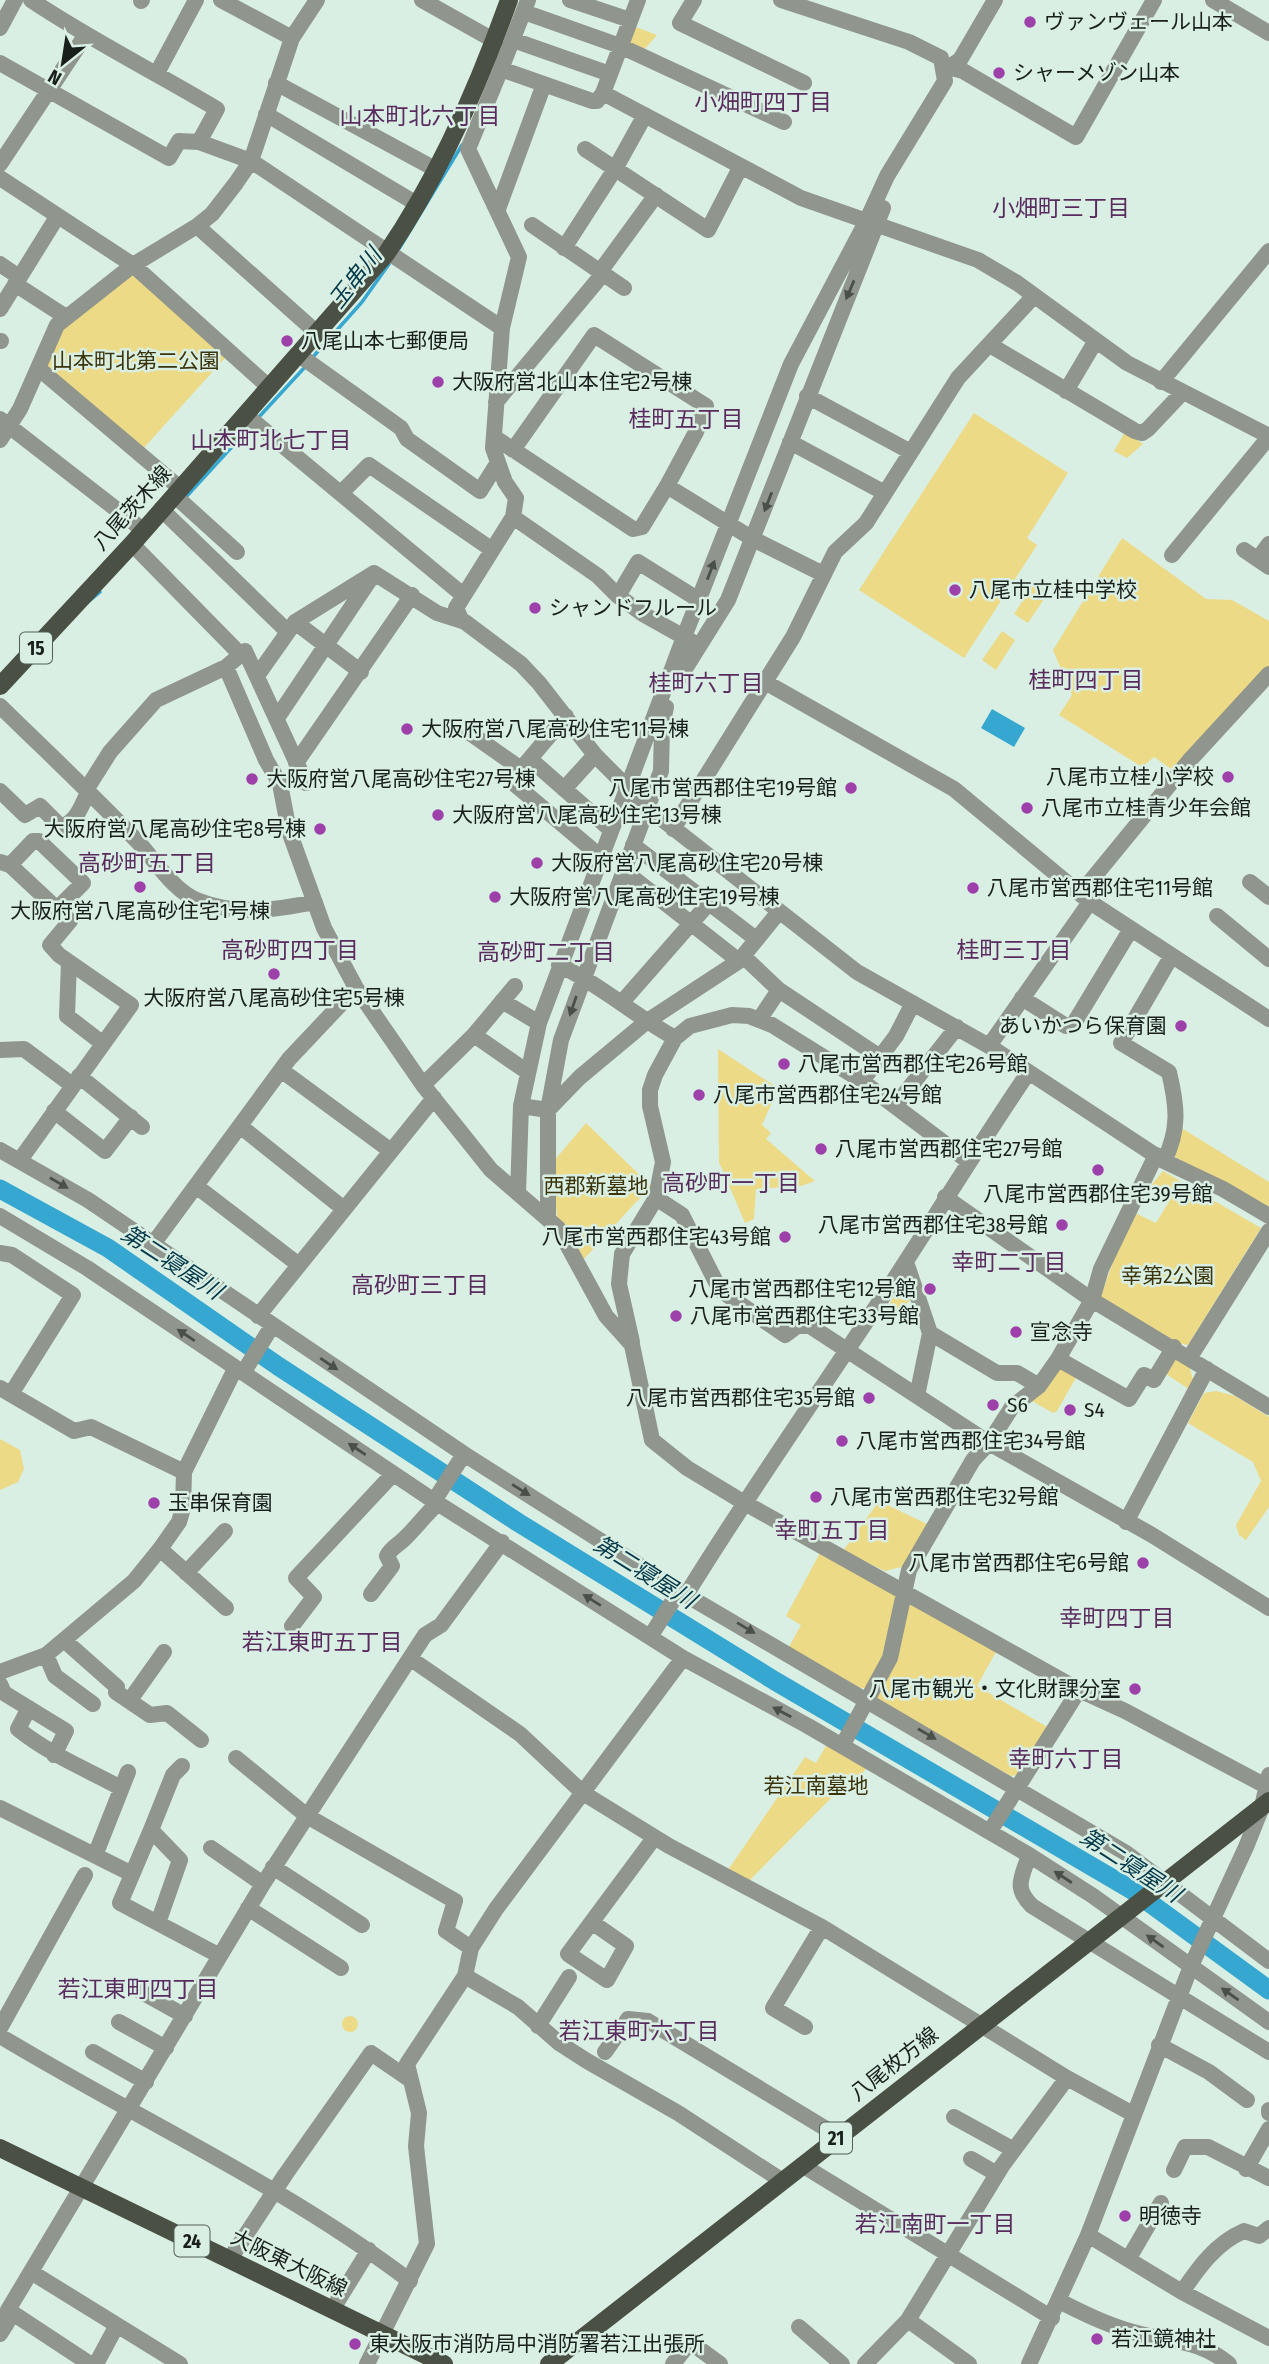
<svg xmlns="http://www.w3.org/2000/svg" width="1269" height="2364" font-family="'Fira Sans Condensed','Noto Sans JP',sans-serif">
  <rect width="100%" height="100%" fill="#d9efe3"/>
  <path fill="#ecda86" d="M633,26L657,35L642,52L625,44Z
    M133,273L226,357L141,451L46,368L53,337Z
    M974,413L1068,473L1027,538L1037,545L964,658L859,590Z
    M1125,432L1143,444L1127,458L1114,451Z
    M1122,538L1206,599L1232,600L1269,621V667L1174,771L1154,757L1142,767L1059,715L1072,695L1053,650Z
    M1034,583L1048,593L1028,623L1014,614Z
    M1002,631L1015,640L996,670L982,660Z
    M718,1049L778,1088L762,1125L771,1133L766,1139L815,1181L801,1186L756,1189L754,1219L745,1223L719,1162Z
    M586,1123L653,1188L636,1202L583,1260L557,1218L553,1162Z
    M1183,1129L1269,1182V1207L1171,1155Z
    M1163,1171L1261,1228L1188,1345L1176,1343L1100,1299L1118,1247L1135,1213L1156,1223L1170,1200L1149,1188Z
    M898,1291L901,1300L914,1297L885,1323L880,1318Z
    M1177,1356L1188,1362L1194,1383L1190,1390L1163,1372Z
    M1056,1367L1078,1374L1057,1411L1053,1413L1032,1401Z
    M1216,1391L1235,1396L1269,1417V1507L1246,1540L1239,1535L1236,1525L1261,1481L1253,1462L1188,1423L1204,1393Z
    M0,1439L20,1450L24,1469L18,1482L0,1490Z
    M879,1501L929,1525L905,1566L885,1571L843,1551Z
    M821,1551L899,1597L886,1657L871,1688H860L789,1647L801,1625L786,1616Z
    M906,1600L997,1650L977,1686L1049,1728L1020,1774L1011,1776L875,1698Z
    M827,1744L867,1767L853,1788L845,1784L746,1884L726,1873L805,1757L816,1763Z
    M342 2024a8 8 0 1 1 16 0a8 8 0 1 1-16 0Z"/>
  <path fill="#36a7d0" d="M992,709L1025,728L1014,747L981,728Z"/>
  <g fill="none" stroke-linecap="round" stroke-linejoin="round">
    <path stroke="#36a7d0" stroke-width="3.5" d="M397,252L462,145
      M312,358L362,302L389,264
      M258,418L305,367
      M185,498L251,426
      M88,602L100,592"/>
    <path stroke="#36a7d0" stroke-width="19" d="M0,1189L108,1248L278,1366L519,1523L775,1681L1132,1890L1269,1990"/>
    <path stroke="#90958d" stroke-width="16" d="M221,0L292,38
      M422,0L495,41
      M570,0L630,20
      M638,0L603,93L801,198L978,260L1017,283L1127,363L1269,436
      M694,0L680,23L804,83
      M1213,0L1269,33
      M141,1L142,0
      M524,12L620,46L784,122
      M0,28L15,0
      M513,40L610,74
      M0,63L169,158L179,141L199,142L217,109C155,72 91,40 31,0
      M952,68L963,71L1076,137L1154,0
      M501,69L528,0
      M945,70L960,60L995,0
      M157,73L196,0
      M276,83L435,169
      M266,114L417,204
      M199,142L251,161L502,328
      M585,149L708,230L741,166
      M0,164L85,36
      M0,178L133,265L270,388
      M498,209L544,84
      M532,225L624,288
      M197,226L317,333
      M564,248L615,169L645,115
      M0,264L19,277
      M599,273L656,195
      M15,284L66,317
      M0,309L57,217
      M0,341H1
      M990,345L1135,431L1142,433L1148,429L1182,393
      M299,355L401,428L407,439L480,491L497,464
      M38,368L180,488
      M1161,382L1269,251
      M1066,391L1095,342
      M807,396L909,451
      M496,402L597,281
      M246,415L463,595
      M0,419L143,530
      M494,437L633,529L642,527L667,486L753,539L823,574
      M0,440L20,409L57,325L133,265L197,226L212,214L236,183L251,161L292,38L317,0
      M790,442L885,493
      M513,450L594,335L706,406L696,432L667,486
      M342,492L369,465L491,549
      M174,495L237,552
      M161,509L286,630
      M513,517L598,576L618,596L643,614L691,641
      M132,544L240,654
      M1244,550L1269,567
      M1172,555L1269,437
      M1258,559L1269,544
      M618,596L638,562L699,600
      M461,619L456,608L513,517L516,498L505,482L493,448L502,328L519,257L468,149L501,69L592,101H597L603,93
      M295,622L361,672
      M226,667L266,760L280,784L289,831L324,928L356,988L423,1085L491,1170L558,1228L606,1316L632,1345L652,1440L687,1468L743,1502L1079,1690L1125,1711L1264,1785
      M257,676L295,622L374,573L437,613L465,622L521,664L539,683L595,755L649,809L857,972L989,1046L1164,1161L1223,1189L1269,1216
      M678,680L728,600L883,208
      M765,682L954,789L1090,902L1269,1019
      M0,706C46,751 93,795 138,842C155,860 174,892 199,901C238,916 275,910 315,902
      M566,716L511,781L601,857
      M277,718L371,578
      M460,726L521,769
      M530,759L611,830
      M296,763L412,595
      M564,789L595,755
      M86,790L110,752L156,700L226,667L245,651L306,783
      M0,791L25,815L40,806L61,827C76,822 82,806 88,792
      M673,829L793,637L835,552L866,523L958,378L1034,296
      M633,845L756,939
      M0,862L10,865L70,921L50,945L59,955L131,1005L20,1160
      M10,865L33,841H39L83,883L57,909
      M623,870L739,961
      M1250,882L1269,897
      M1080,894L1189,761L1269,674
      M1217,916L1269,959
      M743,956L779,990L880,1057
      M69,962L67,1016L102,1043
      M559,965C601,985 635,1016 675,1038
      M1022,998L1066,1026L1073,1025L1131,929
      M502,1001L539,1023
      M623,1001L709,903
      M759,1020L779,990
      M474,1035L526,1071
      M989,1046L1090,902
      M0,1050L24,1049L72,1085
      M281,1070L391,1151
      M79,1076L142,1127
      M862,1081L896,1036L913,1003
      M423,1085L474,1035L515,986
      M521,1106L548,1110L580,1077L646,1022L739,961L778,913
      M895,1106L957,1027
      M54,1111L105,1151L131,1117
      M240,1126L344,1209
      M0,1150L88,1200L464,1454L686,1595C750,1491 819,1393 886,1292C934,1219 979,1145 1028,1073
      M968,1161L859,1079L772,1025L749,1016L732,1015L690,1026L675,1038L655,1075L650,1090V1106L663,1162L656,1198L682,1215L720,1290L785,1335L797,1326H810L989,1443L1152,1535L1269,1608
      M1164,1161C1180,1129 1177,1106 1169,1072L1121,1043L1171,957
      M196,1186L299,1265
      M518,1193L521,1106L539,1023L684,637L791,364L866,222L887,176L945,81L941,58L909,42L781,0
      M945,1197L1092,1300L1269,1407
      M0,1216L87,1268L434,1501L683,1658L808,1726L1029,1855L1093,1896L1269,2022
      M548,1216V1110L561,1040L661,771L662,727L666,707
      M153,1244L289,1059L356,988
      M0,1253L12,1255L73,1295L11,1394
      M906,1262L930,1333L917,1396
      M258,1316L434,1098
      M930,1333L997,1373H1017L1039,1386
      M632,1342L619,1284L622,1254L656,1198
      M1190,1357L1269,1231
      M1058,1359L1129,1399L1144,1375L1154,1380L1174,1347
      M243,1373L272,1326
      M0,1388L74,1431L91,1427L184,1472
      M434,1501L464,1454
      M1126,1522L1207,1369
      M160,1549L226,1608
      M186,1573L225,1531
      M371,1594L392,1566L387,1556C391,1548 397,1546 403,1540C415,1529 425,1515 438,1503
      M686,1595L1126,1853L1269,1961
      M292,1626L314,1597L296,1578L393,1474
      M650,1637L679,1591
      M65,1641L117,1687L116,1692L150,1715L167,1713L201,1740
      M46,1655L55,1676L93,1704
      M411,1659L520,1734L583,1793L669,1846L822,1927L1067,2078L1133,2114
      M0,1672L46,1655L134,1581L160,1549L179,1522L183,1508L184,1472L235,1369
      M0,1684L4,1693L66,1731L54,1755
      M130,1700L164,1652
      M29,1708L18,1729C49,1754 86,1769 121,1788
      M842,1746L890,1658L909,1570L973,1460L989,1443L1012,1407L1039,1386L1058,1359L1092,1300L1101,1269L1156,1155
      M236,1758L307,1816L455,1901L446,1931L471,1948
      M0,1808L132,1874
      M151,1830L173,1775L182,1766
      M990,1831L1079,1690
      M211,1848L263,1884
      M96,1853L128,1772
      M1029,1855C1022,1878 1013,1887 1032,1906L1269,2052
      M273,1867L362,1925
      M248,1908L341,1968
      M158,1923L180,1860L151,1830L120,1903L220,1956
      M593,1923L626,1946L607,1980L568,1954L654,1838
      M465,1976L518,2007L559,2043L587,2061L678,2113L781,2180
      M140,1991L185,2016
      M119,2022L166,2048
      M538,2026L569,1977
      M805,2027L773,2008L822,1927
      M0,2028L85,1875
      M0,2036C136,2118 283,2185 410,2281
      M1159,2045L1209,2072L1247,2100
      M93,2052L146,2082
      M605,2052L628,2019L648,2021L838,2136
      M1269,2110V2113
      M954,2117L1014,2150
      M971,2159L997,2174
      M802,2165L1052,2318
      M1246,2169L1269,2129
      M1174,2170L1185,2147H1208L1269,2178
      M1088,2235L1182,2292L1269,2338
      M1129,2258L1161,2203
      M230,2259L285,2175L371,2053L409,2079
      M31,2272L180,2364
      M1182,2292C1199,2267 1216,2243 1244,2231L1259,2236L1269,2228
      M1059,2301C1083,2313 1107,2325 1133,2332C1170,2343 1197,2338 1229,2364
      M8,2310L90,2364
      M332,2310L369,2250
      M908,2320L969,2364
      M799,2327L842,2364
      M0,2334L7,2323L8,2310L263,1884L425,1635L441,1625L502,1542
      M96,2364L117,2325
      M367,2364L427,2244L416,2146L419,2113L407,2064L465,1976L471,1948L496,1909L683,1658
      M673,2364L690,2342L720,2364
      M865,2364L908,2320L1002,2166L1067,2078
      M1029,2364L1088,2235L1191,1966L1246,1847L1262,1807L1269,1775"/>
    <path stroke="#4a5043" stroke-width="18" d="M0,686L132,544L386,254C439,177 478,87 509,0
      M0,2148L444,2364
      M549,2364L1269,1801"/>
  </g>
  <defs><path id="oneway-solid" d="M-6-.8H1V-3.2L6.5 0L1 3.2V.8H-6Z" transform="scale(1.75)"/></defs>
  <g fill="#494f49">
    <use href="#oneway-solid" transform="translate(850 290) rotate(113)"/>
    <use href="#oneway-solid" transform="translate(768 502) rotate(111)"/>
    <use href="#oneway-solid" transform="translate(711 570) rotate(-69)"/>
    <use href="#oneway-solid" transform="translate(573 1006) rotate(109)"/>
    <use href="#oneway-solid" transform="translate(59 1183) rotate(30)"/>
    <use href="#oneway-solid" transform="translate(186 1335) rotate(-146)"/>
    <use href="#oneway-solid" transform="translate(329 1364) rotate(34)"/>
    <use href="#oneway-solid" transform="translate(357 1449) rotate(-146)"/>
    <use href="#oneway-solid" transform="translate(521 1490) rotate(32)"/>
    <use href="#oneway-solid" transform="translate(592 1600) rotate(-148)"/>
    <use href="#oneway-solid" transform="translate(746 1628) rotate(31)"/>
    <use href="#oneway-solid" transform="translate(782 1712) rotate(-152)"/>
    <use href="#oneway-solid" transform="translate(927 1734) rotate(30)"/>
    <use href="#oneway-solid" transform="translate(1063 1877) rotate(-147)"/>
    <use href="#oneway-solid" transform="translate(1155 1941) rotate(-145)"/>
    <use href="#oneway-solid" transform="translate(1230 1994) rotate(-145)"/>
  </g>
  <g fill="#9e40a9" stroke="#d9efe3" stroke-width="2.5">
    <circle cx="1030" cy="22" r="7"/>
    <circle cx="999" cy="73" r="7"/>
    <circle cx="287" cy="341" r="7"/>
    <circle cx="438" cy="382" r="7"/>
    <circle cx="955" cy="590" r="7"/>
    <circle cx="535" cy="608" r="7"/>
    <circle cx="407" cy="729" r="7"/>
    <circle cx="1228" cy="777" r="7"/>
    <circle cx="252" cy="779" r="7"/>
    <circle cx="851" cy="788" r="7"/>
    <circle cx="1027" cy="808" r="7"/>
    <circle cx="438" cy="815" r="7"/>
    <circle cx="320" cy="829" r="7"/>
    <circle cx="537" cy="863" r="7"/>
    <circle cx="140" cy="887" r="7"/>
    <circle cx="973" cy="888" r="7"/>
    <circle cx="495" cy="897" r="7"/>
    <circle cx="274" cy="974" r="7"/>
    <circle cx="1181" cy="1026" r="7"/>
    <circle cx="784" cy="1064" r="7"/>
    <circle cx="699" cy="1095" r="7"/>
    <circle cx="821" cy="1149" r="7"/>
    <circle cx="1098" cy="1170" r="7"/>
    <circle cx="1062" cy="1225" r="7"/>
    <circle cx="785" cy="1237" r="7"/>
    <circle cx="930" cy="1289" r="7"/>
    <circle cx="676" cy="1316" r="7"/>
    <circle cx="1016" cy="1332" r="7"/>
    <circle cx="869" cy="1398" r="7"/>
    <circle cx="993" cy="1405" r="7"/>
    <circle cx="1070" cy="1410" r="7"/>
    <circle cx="842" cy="1441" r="7"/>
    <circle cx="816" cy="1497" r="7"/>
    <circle cx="154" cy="1503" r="7"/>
    <circle cx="1143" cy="1563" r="7"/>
    <circle cx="1135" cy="1689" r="7"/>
    <circle cx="1125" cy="2216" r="7"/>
    <circle cx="1097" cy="2339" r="7"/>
    <circle cx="355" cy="2344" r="7"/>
  </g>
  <g text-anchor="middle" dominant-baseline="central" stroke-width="5" stroke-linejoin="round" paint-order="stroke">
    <g fill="#d9efe3" stroke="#535e58" stroke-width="2">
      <rect x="20" y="632.5" width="32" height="31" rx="5"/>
      <rect x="820" y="2122.5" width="32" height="31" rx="5"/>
      <rect x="174.5" y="2225.5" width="35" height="31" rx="5"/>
    </g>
    <g font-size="19" font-weight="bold" fill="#19201c">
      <text x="36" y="648">15</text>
      <text x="836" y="2138">21</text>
      <text x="192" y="2241">24</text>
    </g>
    <g font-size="21" fill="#19201c" stroke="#d9efe3" text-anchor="start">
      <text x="1044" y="22">ヴァンヴェール山本</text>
      <text x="1013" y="73">シャーメゾン山本</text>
      <text x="301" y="341">八尾山本七郵便局</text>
      <text x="452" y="382">大阪府営北山本住宅2号棟</text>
      <text x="969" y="590">八尾市立桂中学校</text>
      <text x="549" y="608">シャンドフルール</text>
      <text x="421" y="729">大阪府営八尾高砂住宅11号棟</text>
      <text x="1214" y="777" text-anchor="end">八尾市立桂小学校</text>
      <text x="266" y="779">大阪府営八尾高砂住宅27号棟</text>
      <text x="837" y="788" text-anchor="end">八尾市営西郡住宅19号館</text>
      <text x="1041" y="808">八尾市立桂青少年会館</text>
      <text x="452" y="815">大阪府営八尾高砂住宅13号棟</text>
      <text x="306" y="829" text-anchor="end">大阪府営八尾高砂住宅8号棟</text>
      <text x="551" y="863">大阪府営八尾高砂住宅20号棟</text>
      <text x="987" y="888">八尾市営西郡住宅11号館</text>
      <text x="509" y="897">大阪府営八尾高砂住宅19号棟</text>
      <text x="140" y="911" text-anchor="middle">大阪府営八尾高砂住宅1号棟</text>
      <text x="274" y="998" text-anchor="middle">大阪府営八尾高砂住宅5号棟</text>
      <text x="1167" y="1026" text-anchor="end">あいかつら保育園</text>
      <text x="798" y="1064">八尾市営西郡住宅26号館</text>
      <text x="713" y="1095">八尾市営西郡住宅24号館</text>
      <text x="835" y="1149">八尾市営西郡住宅27号館</text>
      <text x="1098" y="1194" text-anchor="middle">八尾市営西郡住宅39号館</text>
      <text x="1048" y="1225" text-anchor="end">八尾市営西郡住宅38号館</text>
      <text x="771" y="1237" text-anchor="end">八尾市営西郡住宅43号館</text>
      <text x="916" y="1289" text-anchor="end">八尾市営西郡住宅12号館</text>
      <text x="690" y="1316">八尾市営西郡住宅33号館</text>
      <text x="1030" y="1332">宣念寺</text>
      <text x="855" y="1398" text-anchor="end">八尾市営西郡住宅35号館</text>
      <text x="1007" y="1405">S6</text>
      <text x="1084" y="1410">S4</text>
      <text x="856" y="1441">八尾市営西郡住宅34号館</text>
      <text x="830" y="1497">八尾市営西郡住宅32号館</text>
      <text x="168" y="1503">玉串保育園</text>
      <text x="1129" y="1563" text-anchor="end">八尾市営西郡住宅6号館</text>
      <text x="1121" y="1689" text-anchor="end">八尾市観光・文化財課分室</text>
      <text x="1139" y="2216">明徳寺</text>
      <text x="1111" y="2339">若江鏡神社</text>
      <text x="369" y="2344">東大阪市消防局中消防署若江出張所</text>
    </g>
    <g font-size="21" fill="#3b330a" stroke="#d9efe3">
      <text x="136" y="361">山本町北第二公園</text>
      <text x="596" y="1186">西郡新墓地</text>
      <text x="1168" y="1276">幸第2公園</text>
      <text x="816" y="1786">若江南墓地</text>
    </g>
    <g font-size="21" fill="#19201c" stroke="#d9efe3">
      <text transform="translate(132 508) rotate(-48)">八尾茨木線</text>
      <text transform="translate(894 2064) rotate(-38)">八尾枚方線</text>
      <text transform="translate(289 2263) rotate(26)">大阪東大阪線</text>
    </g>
    <g font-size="23" fill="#592b5e" stroke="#d9efe3">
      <text x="763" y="102">小畑町四丁目</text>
      <text x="420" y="116">山本町北六丁目</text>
      <text x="1061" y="208">小畑町三丁目</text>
      <text x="686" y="419">桂町五丁目</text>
      <text x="271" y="440">山本町北七丁目</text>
      <text x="1086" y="680">桂町四丁目</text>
      <text x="706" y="683">桂町六丁目</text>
      <text x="147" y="863">高砂町五丁目</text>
      <text x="290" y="950">高砂町四丁目</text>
      <text x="1014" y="950">桂町三丁目</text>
      <text x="546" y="952">高砂町二丁目</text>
      <text x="731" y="1183">高砂町一丁目</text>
      <text x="1009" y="1262">幸町二丁目</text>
      <text x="420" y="1285">高砂町三丁目</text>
      <text x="832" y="1530">幸町五丁目</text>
      <text x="1117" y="1618">幸町四丁目</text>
      <text x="322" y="1642">若江東町五丁目</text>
      <text x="1066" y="1759">幸町六丁目</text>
      <text x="138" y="1989">若江東町四丁目</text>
      <text x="639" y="2031">若江東町六丁目</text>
      <text x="935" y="2224">若江南町一丁目</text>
    </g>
    <g font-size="23" font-style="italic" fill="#053849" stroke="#d9efe3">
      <text transform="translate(355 278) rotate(-52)">玉串川</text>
      <text transform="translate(172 1262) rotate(33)">第二寝屋川</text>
      <text transform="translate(645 1572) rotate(32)">第二寝屋川</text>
      <text transform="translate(1131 1865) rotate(33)">第二寝屋川</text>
    </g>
  </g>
  <g transform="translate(63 63) rotate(210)" stroke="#d9efe3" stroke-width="5" paint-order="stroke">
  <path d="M0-5L12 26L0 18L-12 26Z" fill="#19201c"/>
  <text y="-10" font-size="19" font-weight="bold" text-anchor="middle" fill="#19201c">N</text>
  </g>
</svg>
